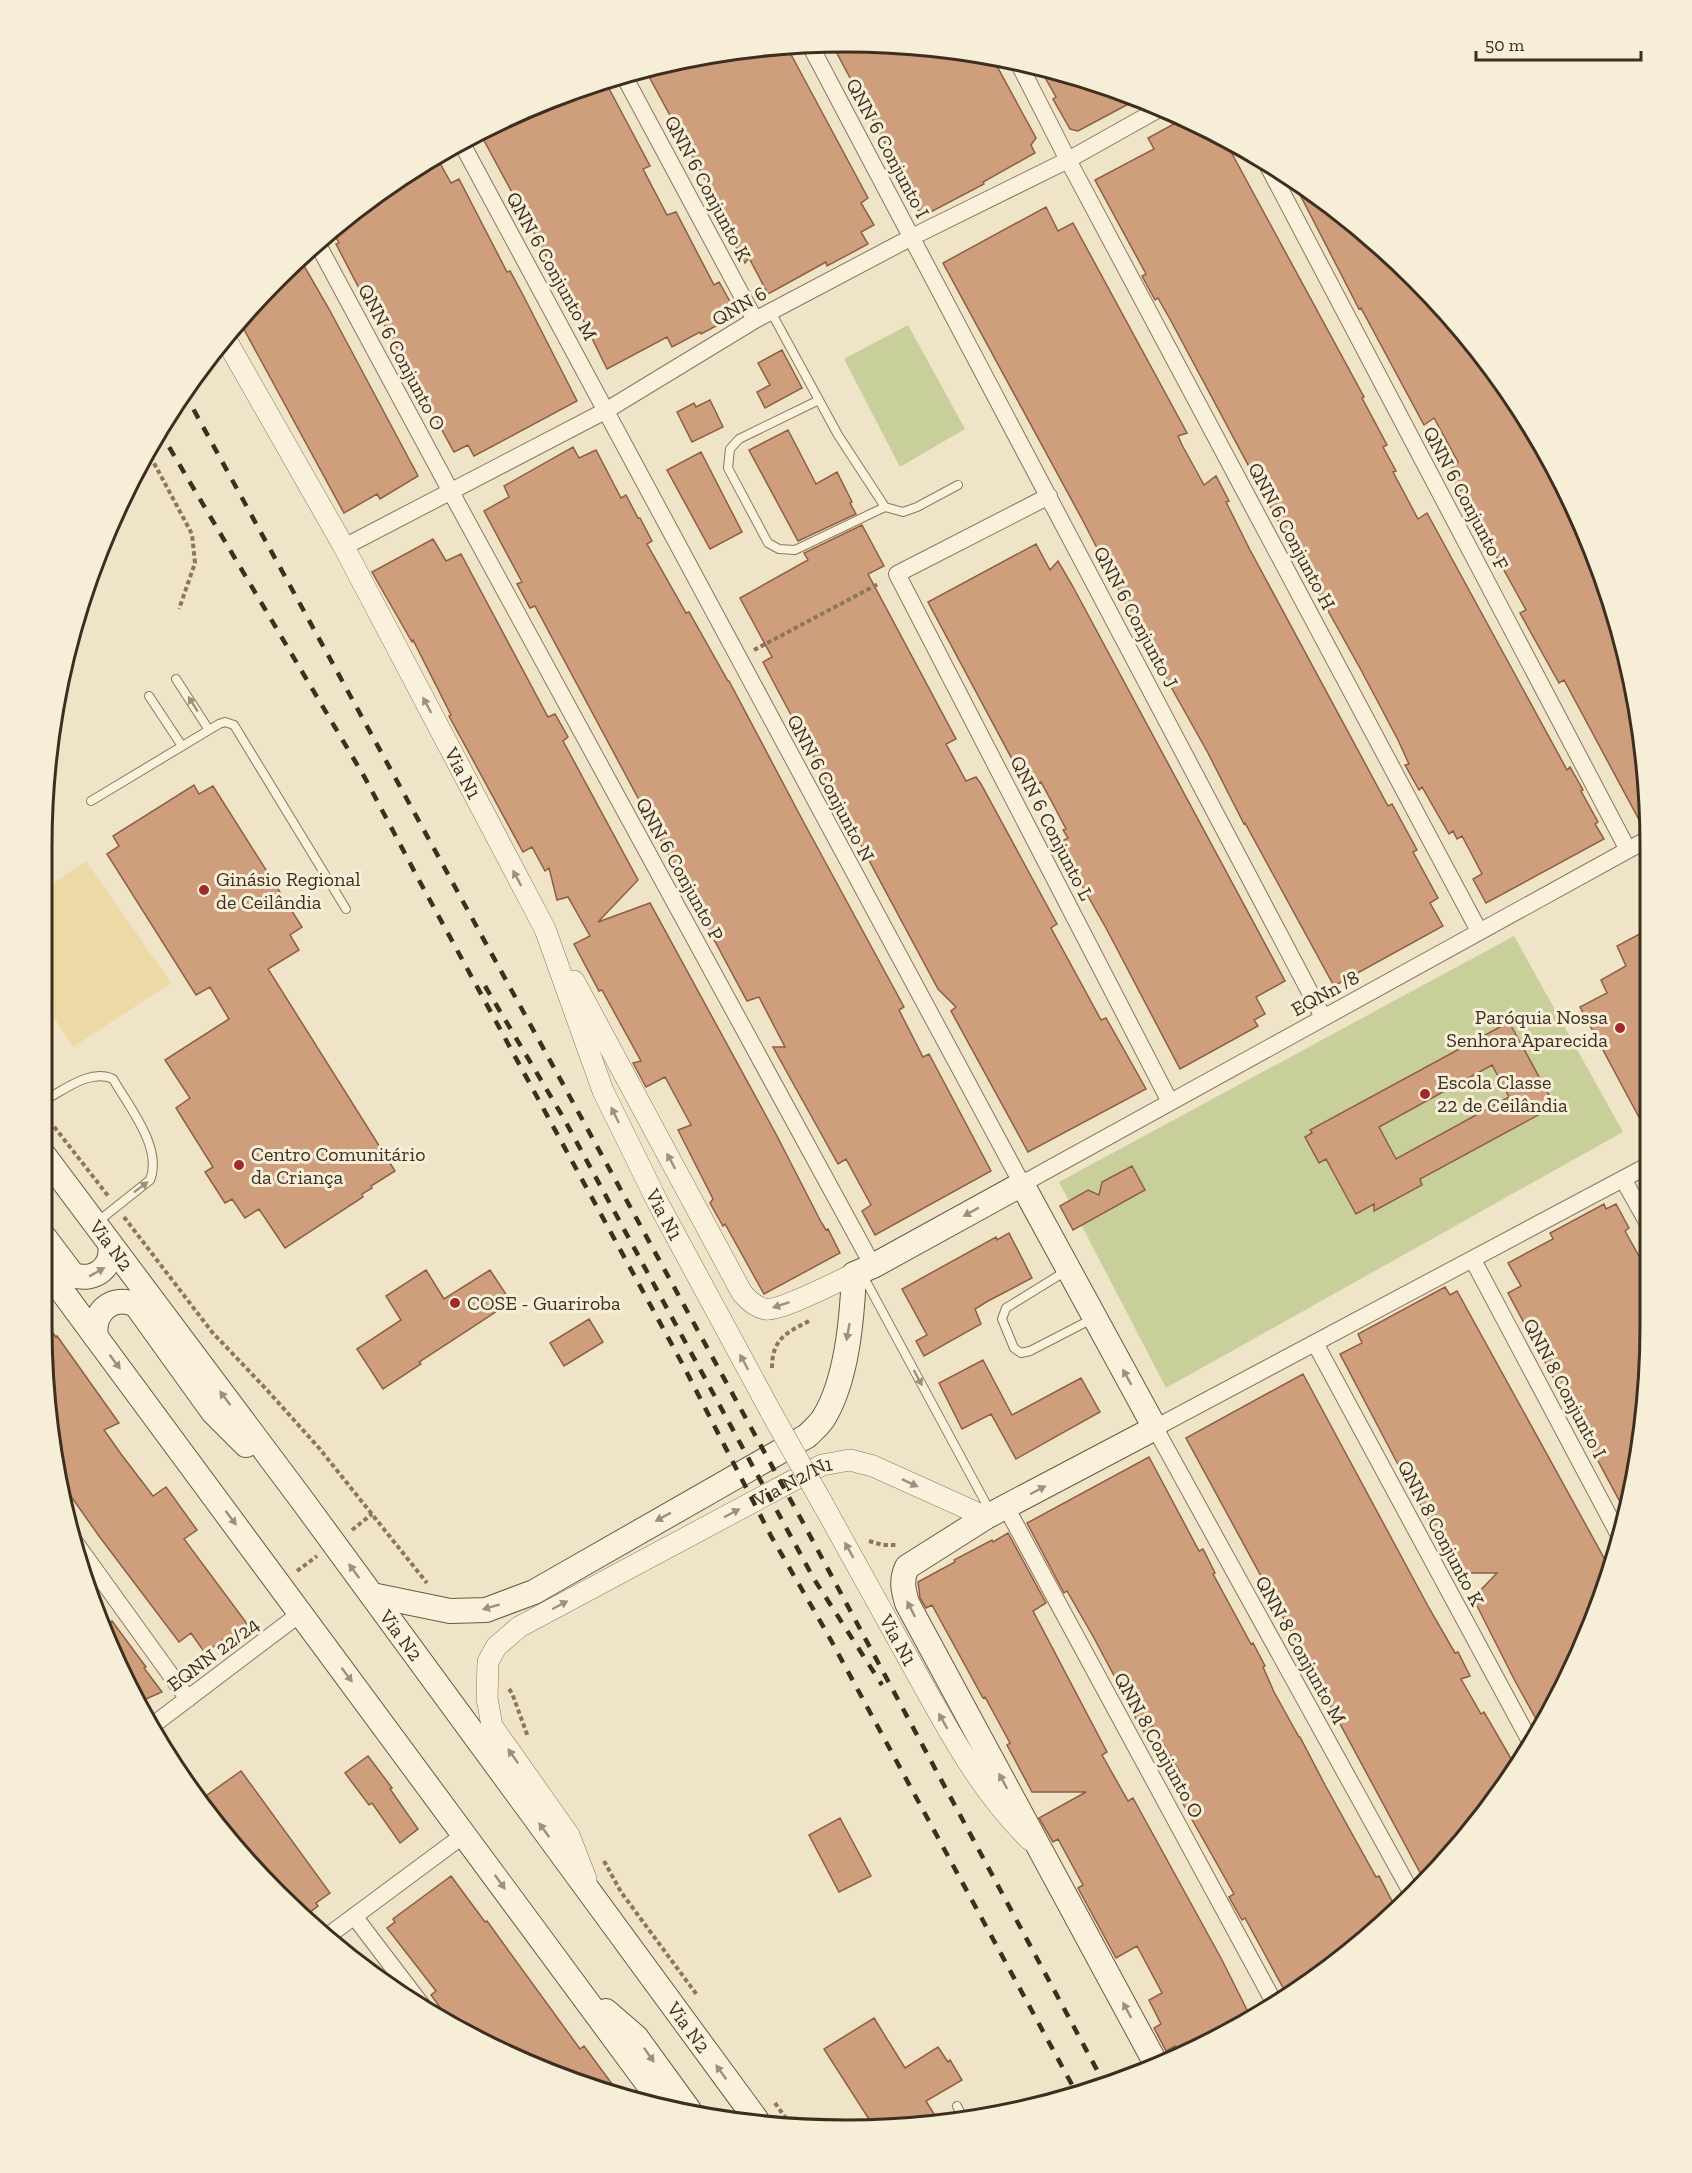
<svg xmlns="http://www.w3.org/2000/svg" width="1692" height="2173" font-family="'Zilla Slab',serif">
  <rect width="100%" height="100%" fill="#f0e4c8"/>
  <path fill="#c9cf9b" d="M908,325L965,429L900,467L844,359Z
    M1514,936L1623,1132L1166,1388L1059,1182Z"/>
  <path fill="#ecd9a5" d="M86,861L171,983L73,1047L43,1000V890Z"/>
  <path fill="#cf9f7d" stroke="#8d5f41" stroke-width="1.5" fill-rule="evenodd" d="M898,44L993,59L1036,138L1031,145L1035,153L983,182L984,184L927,214L913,208L899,181L904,179L833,46Z
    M787,47L868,198L861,203L874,225L861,232L868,244L827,266L826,262L768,294L749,258L745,263L733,242L708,195L712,193L646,71L741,49Z
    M1039,67L1054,69L1136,100L1078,131L1070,129L1053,99L1056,97Z
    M605,81L650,166L643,169L667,215L676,212L714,285L719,282L733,307L731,318L701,334L700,332L672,347L667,337L607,369L584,322L559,275L557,276L480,133L587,85Z
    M1183,119L1189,131L1200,124L1224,139L1364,397L1362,398L1387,445L1383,447L1396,471L1393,472L1418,519L1427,513L1567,770L1570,767L1583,790L1581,791L1598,822L1595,824L1604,839L1486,903L1473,879L1482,874L1470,851L1462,836L1457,839L1453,831L1449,834L1422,787L1419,790L1405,765L1409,764L1398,740L1361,670L1277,519L1171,321L1158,298L1155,300L1142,276L1146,274L1095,180L1154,149L1148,138Z
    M436,156L451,183L459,179L507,272L510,271L523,295L577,401L474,456L468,445L454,452L365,290L361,292L336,244L339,243L332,230Z
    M1294,183L1335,208L1450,316L1542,444L1607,588L1648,793V829H1644L1564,680L1559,683L1520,613L1526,610L1449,471L1458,462L1434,418L1424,425L1361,308L1359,309Z
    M1046,207L1058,231L1073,223L1187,433L1178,436L1182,445L1204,485L1216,476L1229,501L1226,502L1250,550L1388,806L1392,804L1417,850L1413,852L1438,898L1430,903L1443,926L1334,986L1245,823L1244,824L1208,753L1143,637L1082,519L943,263Z
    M300,259L329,309L418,476L380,499L377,494L344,513L240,322Z
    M782,350L802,388L765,408L757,392L770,385L758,363Z
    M710,400L723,427L692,442L677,412L694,403L696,407Z
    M788,430L816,484L837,472L852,502L850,503L856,514L798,541L749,450Z
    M573,447L579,458L596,450L621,498L626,495L638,518H640L652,541L647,544L686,613L689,612L728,681H729L803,821L904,1007L899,1010L923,1057L929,1054L991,1171L875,1235L862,1211L871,1205L846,1159L838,1164L799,1094L773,1047H785L759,997L747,1001L535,606L530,608L517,584L522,582L484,511L509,497L504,486Z
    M701,452L742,532L710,549L667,470Z
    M862,525L884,566L868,574L956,739L946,744L966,781L976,777L981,784L1057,924L1051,928L1101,1020L1106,1018L1146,1089L1028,1152L951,1011L956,1007L938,989L775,685L763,662L772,657L740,598L808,560L804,553Z
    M433,539L446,561L461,554L548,717L555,714L568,737L563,741L638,880L598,922L650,903L777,1136L821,1222L826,1230L828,1229L840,1253L764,1294L725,1224L723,1226L710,1203L713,1199L678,1130L691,1125L665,1077L646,1087L633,1063L641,1061L602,990L599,991L574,944L590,936L568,897L557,900L549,868L545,871L532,847L523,852L449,716L451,715L413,640L412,642L372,572Z
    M1036,544L1050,570L1058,561L1072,585L1285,981L1256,997L1265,1014L1254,1020L1258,1026L1180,1069L1106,928L1058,843L1068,838L1063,830L1066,829L1054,806L1041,782L1028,789L928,602Z
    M194,785L199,794L213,786L302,927L290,935L299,950L268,969L395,1171L371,1186L372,1188L362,1194L363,1197L285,1248L259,1209L245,1218L232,1199L225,1203L205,1172L213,1167L176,1108L190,1098L165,1060L229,1019L210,987L196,995L107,854L119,846L113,836Z
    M1649,929V1136L1580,1007L1607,993L1601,980L1626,966L1617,946Z
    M1509,1022L1555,1106L1420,1179L1422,1185L1374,1211V1204L1356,1214L1326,1159L1319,1163L1305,1137L1312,1133L1310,1130ZM1492,1065L1509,1097L1396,1159L1379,1127Z
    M1132,1166L1145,1190L1073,1230L1060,1206L1088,1190L1099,1195L1102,1182Z
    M1604,1204L1606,1209L1616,1204L1629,1228L1625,1231L1650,1276V1327L1635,1484L1626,1513L1508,1293L1521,1286L1508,1263L1553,1239L1550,1233Z
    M1009,1233L1032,1278L988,1301L975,1309L981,1324L924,1356L916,1341L927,1335L902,1289L996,1237L997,1240Z
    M426,1270L444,1299L490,1270L511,1302L419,1362L421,1364L383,1389L357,1349L401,1320L386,1296Z
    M1445,1287L1450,1295L1457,1291L1609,1567L1589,1635L1540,1726L1515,1681L1473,1598L1497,1573H1459L1402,1472L1340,1354L1362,1343L1358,1334Z
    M42,1319L56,1337L57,1336L119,1423L104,1430L121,1454L153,1496L166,1487L197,1530L184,1539L248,1625L228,1639L227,1637L205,1653L191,1633L179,1642L99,1536L63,1485Z
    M589,1319L603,1342L564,1366L550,1343Z
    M983,1360L1012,1415L1081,1378L1100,1412L1016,1459L991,1414L962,1429L939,1383Z
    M1303,1374L1429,1608L1455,1653L1458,1652L1470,1676L1461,1679L1481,1714L1484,1712L1517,1769L1423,1878L1324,1694L1326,1693L1274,1602L1269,1603L1257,1581L1262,1578L1186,1438Z
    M1149,1457L1199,1551L1203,1549L1215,1573L1213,1574L1251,1644L1253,1643L1265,1666L1263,1667L1274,1692L1299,1737H1300L1325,1785L1376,1877L1379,1876L1396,1909L1376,1931L1287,1995L1245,1918L1242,1920L1229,1897L1234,1894L1182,1802L1171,1777L1180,1773L1153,1726L1144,1732L1117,1686L1119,1685L1094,1638L1067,1591L1064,1593L1027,1523Z
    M1008,1533L1046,1603L1033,1611L1107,1752L1102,1755L1128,1801L1133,1798L1222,1960L1252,2020L1178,2052L1175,2046L1166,2051L1154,2028L1161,2024L1149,2000L1162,1993L1137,1946L1116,1958L1078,1888L1083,1885L1058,1839L1053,1842L1039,1818L1086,1792H1032L1007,1745L1010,1743L985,1697L983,1698L932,1605L926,1608L920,1598L918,1582L955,1562L954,1560L992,1540L993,1542Z
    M112,1621L146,1667L144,1668L162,1692L139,1702L106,1624Z
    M368,1756L392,1788L390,1789L418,1829L400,1843L372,1803L369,1805L345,1773Z
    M241,1771L330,1893L316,1903L318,1906L305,1916L278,1896L203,1798Z
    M840,1818L871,1876L839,1892L809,1835Z
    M451,1876L485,1922L487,1921L580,2049L584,2046L621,2096L455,2028L431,1995L436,1991L387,1928L395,1922L393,1919Z
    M874,2018L905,2068L938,2047L948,2062L950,2060L962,2080L926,2101L937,2119L874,2127L824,2049Z"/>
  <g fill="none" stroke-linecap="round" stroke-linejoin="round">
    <g stroke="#8d765c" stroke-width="10">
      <path id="service" d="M771,312L838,435L885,507L903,512L917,507L958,485
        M819,400L739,439L730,449L728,468L768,543L779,549L795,550L885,507
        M176,679L209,730
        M149,696L182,746
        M91,801L219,724L225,722L234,725L346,909
        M43,1101C63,1091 90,1068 113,1079C129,1107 163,1148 150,1180L96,1223
        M1066,1271L1006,1308L1002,1319L1014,1348L1021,1353L1030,1351L1094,1318
        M861,1272L990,1511
        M957,2106L962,2116"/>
    </g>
    <g stroke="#8d765c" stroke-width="18">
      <path id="minor" d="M811,47L1323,1017
        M1019,64L1068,160L1479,931
        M624,76L755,320
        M461,142L1022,1184L1648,839
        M1268,166L1628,850
        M316,241L451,492L873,1266
        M1049,496L897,574L1170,1102
        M344,547L607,410L755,320L912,237L1068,160L1159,109
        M1623,1179L1650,1227
        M1473,1260L1619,1535
        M1315,1343L1531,1743
        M1006,1507L1275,2004
        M69,1534L188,1699
        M149,1728L301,1613
        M1411,1892L1155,1428L1649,1165
        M354,1916L424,2008
        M329,1935L465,1834"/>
    </g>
    <g stroke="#8d765c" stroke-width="22">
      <g id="tertiary">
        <path id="s1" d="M225,338L344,547L545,929L603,1091L658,1203L772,1414"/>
        <path d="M574,981L742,1293C748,1300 755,1307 765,1309C779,1312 838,1281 854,1274"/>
        <path id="s2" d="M824,1506C855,1562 886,1618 917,1674C950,1733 981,1792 1030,1840"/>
        <path id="s3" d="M586,1879L569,1835L492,1726L487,1698L488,1662L496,1647L519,1627L822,1465L850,1460L873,1466L986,1517"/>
      </g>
    </g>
    <g stroke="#6f573f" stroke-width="26">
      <g id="secondary">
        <path id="s4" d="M43,1154L302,1500L756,2119"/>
        <path d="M42,1234L73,1275C95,1282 114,1267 110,1244"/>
        <path d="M42,1264L665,2107"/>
        <path d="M96,1337C92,1312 112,1294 136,1305L213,1412L246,1445"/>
        <path d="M372,1595L450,1611L486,1610L534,1592L807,1436C812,1431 819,1425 823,1419C847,1381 852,1319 854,1274L873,1266L1022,1184L1155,1428L986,1517L907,1567C901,1580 903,1589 907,1603L1155,2062"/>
        <path d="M606,2011L636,2037L689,2110"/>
      </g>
    </g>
    <path stroke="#8d765c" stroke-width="4" stroke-dasharray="4.5 3" stroke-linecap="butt" d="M147,450L192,534L195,563L179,609
      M754,650L880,583
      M45,1115L109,1197
      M124,1217L212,1332L267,1390L319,1448L427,1583
      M772,1368C772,1339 786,1333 809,1321
      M352,1530L372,1514
      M869,1541L883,1545H897
      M297,1571L317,1556
      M509,1689L512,1693L528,1737
      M604,1861L621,1892L697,1995
      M775,2103L790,2124"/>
    <use href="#service" stroke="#faf1dc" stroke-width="8"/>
    <use href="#minor" stroke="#faf1dc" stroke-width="16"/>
    <use href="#tertiary" stroke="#faf1dc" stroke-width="21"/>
    <use href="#secondary" stroke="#faf1dc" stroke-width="24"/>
    <path stroke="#3d2e20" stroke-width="4.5" stroke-dasharray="10 10" stroke-linecap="butt" d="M184,392L801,1519L1104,2083
      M159,430L365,778L420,882L683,1365L771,1536L827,1633L1077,2094
      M485,986L563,1117L814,1579L882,1685"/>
    <g stroke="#8d765c" stroke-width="22" stroke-linecap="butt">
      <path id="tertiary-bridge" d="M772,1414L824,1506"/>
    </g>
    <use href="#tertiary-bridge" stroke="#faf1dc" stroke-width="21"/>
  </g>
  <defs><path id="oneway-solid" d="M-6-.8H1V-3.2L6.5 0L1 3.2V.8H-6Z" transform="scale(1.5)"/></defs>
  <g fill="#9c907e">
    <use href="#oneway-solid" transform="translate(193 704) rotate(-122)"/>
    <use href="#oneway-solid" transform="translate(427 705) rotate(-118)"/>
    <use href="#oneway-solid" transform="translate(517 878) rotate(-118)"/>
    <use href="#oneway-solid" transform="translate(615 1115) rotate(-116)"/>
    <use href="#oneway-solid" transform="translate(671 1161) rotate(-118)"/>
    <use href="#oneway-solid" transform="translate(141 1187) rotate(-37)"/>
    <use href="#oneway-solid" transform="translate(971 1212) rotate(151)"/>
    <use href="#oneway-solid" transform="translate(97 1272) rotate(-29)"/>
    <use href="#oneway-solid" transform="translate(781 1305) rotate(162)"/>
    <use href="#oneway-solid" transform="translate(848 1332) rotate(100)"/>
    <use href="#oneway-solid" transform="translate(115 1362) rotate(53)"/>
    <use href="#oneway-solid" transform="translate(744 1362) rotate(-118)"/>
    <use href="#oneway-solid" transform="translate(1127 1377) rotate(-119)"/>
    <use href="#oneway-solid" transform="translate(918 1378) rotate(62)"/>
    <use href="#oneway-solid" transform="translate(225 1398) rotate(-127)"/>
    <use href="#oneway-solid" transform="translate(910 1483) rotate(25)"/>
    <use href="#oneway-solid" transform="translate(1038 1490) rotate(-28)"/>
    <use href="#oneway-solid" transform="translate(732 1513) rotate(-28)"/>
    <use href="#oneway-solid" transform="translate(663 1517) rotate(151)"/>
    <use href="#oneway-solid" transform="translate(231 1518) rotate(53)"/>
    <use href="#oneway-solid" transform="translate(849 1550) rotate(-119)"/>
    <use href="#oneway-solid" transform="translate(354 1571) rotate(-126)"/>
    <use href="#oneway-solid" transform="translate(560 1605) rotate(-28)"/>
    <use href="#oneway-solid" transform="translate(491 1607) rotate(164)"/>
    <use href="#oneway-solid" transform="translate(911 1609) rotate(-117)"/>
    <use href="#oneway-solid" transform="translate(347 1675) rotate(53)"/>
    <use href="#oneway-solid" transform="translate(943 1721) rotate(-119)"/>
    <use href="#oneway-solid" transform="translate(513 1756) rotate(-125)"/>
    <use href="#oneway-solid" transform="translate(1003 1781) rotate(-118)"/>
    <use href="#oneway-solid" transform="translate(544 1830) rotate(-126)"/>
    <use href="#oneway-solid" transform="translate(500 1882) rotate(54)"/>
    <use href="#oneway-solid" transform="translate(1127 2010) rotate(-118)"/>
    <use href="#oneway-solid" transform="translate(649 2055) rotate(55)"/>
    <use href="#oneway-solid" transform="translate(721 2072) rotate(-126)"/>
  </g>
  <g fill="#9e2a2b" stroke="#f7eed8" stroke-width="2">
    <circle cx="204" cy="890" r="6"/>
    <circle cx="1620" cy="1028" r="6"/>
    <circle cx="1425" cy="1094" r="6"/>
    <circle cx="239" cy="1165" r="6"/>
    <circle cx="455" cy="1303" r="6"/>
  </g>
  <g text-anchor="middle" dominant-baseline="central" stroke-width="6" stroke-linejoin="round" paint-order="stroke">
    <g font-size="20" fill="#3d2e20" stroke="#f7eed8">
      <text transform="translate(888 148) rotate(62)">QNN 6 Conjunto I</text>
      <text transform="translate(708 188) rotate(62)">QNN 6 Conjunto K</text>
      <text transform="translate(552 266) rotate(61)">QNN 6 Conjunto M</text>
      <text transform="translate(739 306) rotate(-30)">QNN 6</text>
      <text transform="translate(402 357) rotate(62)">QNN 6 Conjunto O</text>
      <text transform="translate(1466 498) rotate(62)">QNN 6 Conjunto F</text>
      <text transform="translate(1292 536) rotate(62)">QNN 6 Conjunto H</text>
      <text transform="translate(1136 617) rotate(62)">QNN 6 Conjunto J</text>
      <text stroke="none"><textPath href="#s1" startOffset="496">Via N1</textPath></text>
      <text transform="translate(831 788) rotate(62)">QNN 6 Conjunto N</text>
      <text transform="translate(1052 828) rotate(63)">QNN 6 Conjunto L</text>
      <text transform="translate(680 869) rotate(61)">QNN 6 Conjunto P</text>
      <text transform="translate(1325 993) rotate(-29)">EQNn /8</text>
      <text stroke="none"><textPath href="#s1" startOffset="982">Via N1</textPath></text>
      <text stroke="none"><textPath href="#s4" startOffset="114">Via N2</textPath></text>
      <text transform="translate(1565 1388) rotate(62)">QNN 8 Conjunto I</text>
      <text stroke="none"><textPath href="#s3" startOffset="603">Via N2/N1</textPath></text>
      <text transform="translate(1441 1533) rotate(62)">QNN 8 Conjunto K</text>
      <text stroke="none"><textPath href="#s4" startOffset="600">Via N2</textPath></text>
      <text stroke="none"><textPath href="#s2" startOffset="153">Via N1</textPath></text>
      <text transform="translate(1301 1650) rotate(61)">QNN 8 Conjunto M</text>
      <text transform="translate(213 1654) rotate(-37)">EQNN 22/24</text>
      <text transform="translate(1159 1745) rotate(61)">QNN 8 Conjunto O</text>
      <text stroke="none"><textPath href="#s4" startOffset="1086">Via N2</textPath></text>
    </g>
    <g font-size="20" fill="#3d2e20" stroke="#f7eed8" text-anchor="start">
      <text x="216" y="879">Ginásio Regional<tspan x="216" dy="23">de Ceilândia</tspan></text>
      <text x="1608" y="1017" text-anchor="end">Paróquia Nossa<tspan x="1608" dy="23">Senhora Aparecida</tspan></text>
      <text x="1437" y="1082">Escola Classe<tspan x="1437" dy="23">22 de Ceilândia</tspan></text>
      <text x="251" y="1154">Centro Comunitário<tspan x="251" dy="23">da Criança</tspan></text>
      <text x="467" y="1303">COSE - Guariroba</text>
    </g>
  </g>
  <path d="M0 0H1692V2173H0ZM846 52H846A794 794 0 0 1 1640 846V1326A794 794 0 0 1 846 2120H846A794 794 0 0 1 52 1326V846A794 794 0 0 1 846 52Z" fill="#f7eed8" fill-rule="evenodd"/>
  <path fill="none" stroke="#3d2e20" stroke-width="3" d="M846 52H846A794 794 0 0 1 1640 846V1326A794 794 0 0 1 846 2120H846A794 794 0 0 1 52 1326V846A794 794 0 0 1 846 52Z"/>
  <path d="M1476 51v9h165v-9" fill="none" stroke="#3d2e20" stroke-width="3"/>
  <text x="1485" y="51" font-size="18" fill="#3d2e20" stroke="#f7eed8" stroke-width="4.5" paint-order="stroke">50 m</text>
</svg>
